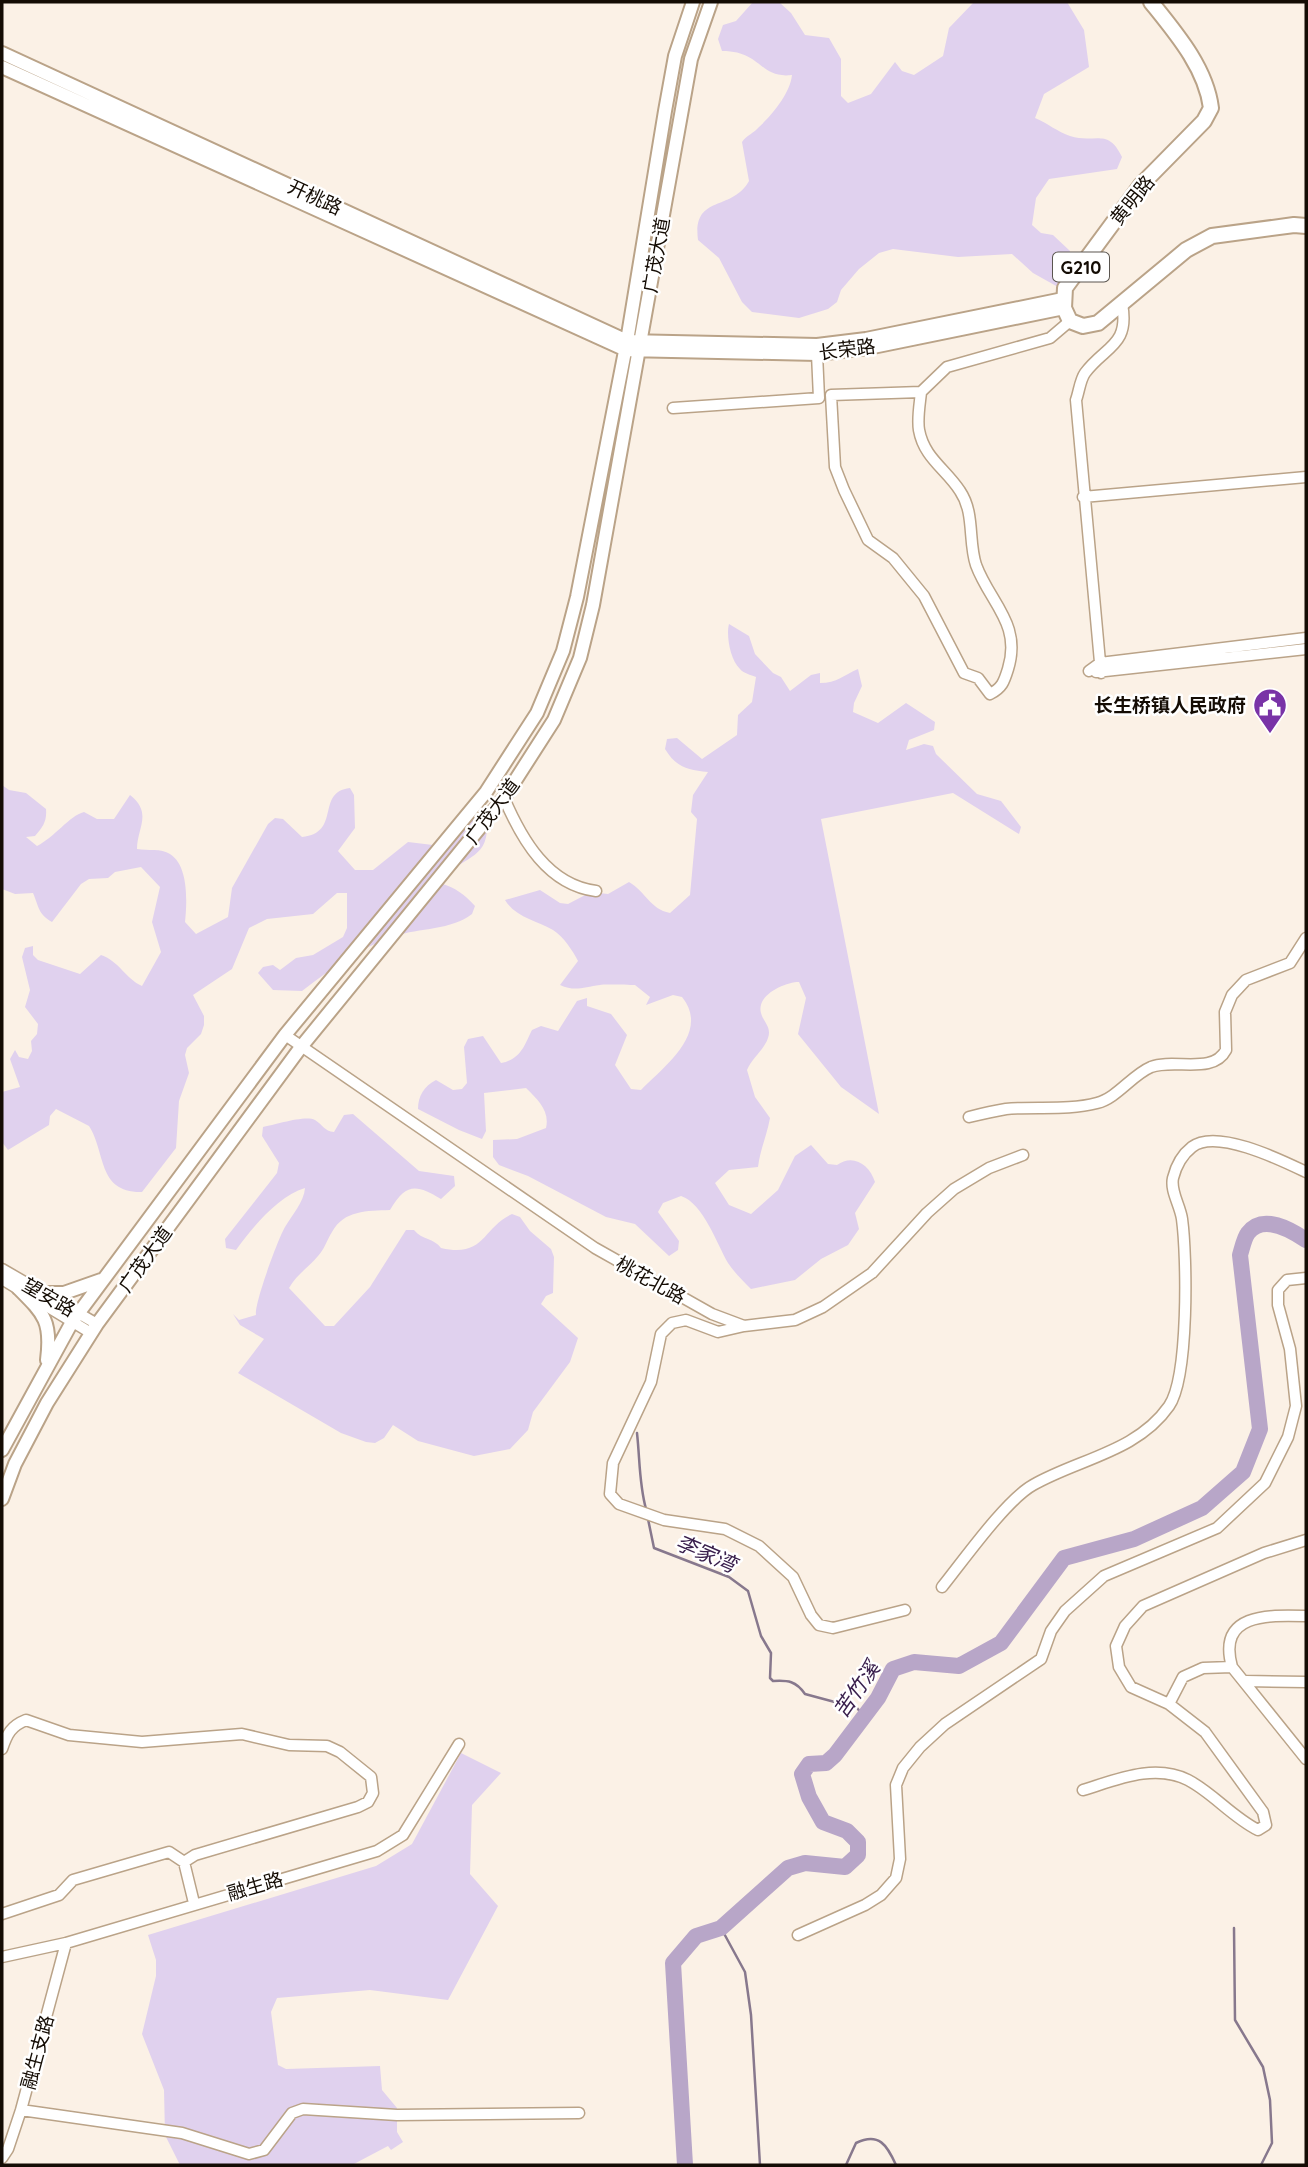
<svg xmlns="http://www.w3.org/2000/svg" width="1308" height="2167" font-family="Quicksand,'Noto Sans SC',sans-serif">
  <rect width="100%" height="100%" fill="#fbf1e6"/>
  <path fill="#e0d1ee" d="M753,2H779L791,13L805,35L829,38L841,59V96L848,103L871,94L895,62L902,71L914,75L943,56L949,28L974,2H1067L1084,30L1089,67L1044,94L1035,118C1047,123 1058,132 1070,136C1095,144 1108,127 1122,157L1117,169L1049,179L1036,198L1032,225L1041,233L1053,235L1070,251L1069,265L1058,287L1033,273L1012,254L958,257L893,249L879,253L859,269L841,290L837,302L828,309L799,318L752,312L742,302L719,258L698,240C692,194 732,212 749,181L742,142C747,135 754,133 759,127C773,114 790,93 792,75C759,79 762,51 722,51L718,39L723,25L736,21Z
    M729,624L749,636L755,654L773,673L781,677L790,691L811,675L820,673V683C837,683 844,675 858,669L862,686L854,703L853,712L878,723L906,703L935,722L934,730L909,740L906,750L924,744L933,746L936,754L977,794L1001,801L1021,827L1019,834L953,793L821,819L879,1114L841,1087L798,1034L806,998L799,982C785,982 756,995 761,1013C763,1022 772,1027 768,1038C764,1050 752,1058 747,1070L755,1097L770,1118C767,1135 760,1150 758,1167L729,1170L715,1183L729,1205L751,1214L778,1190L795,1156L811,1145L828,1164L837,1165C853,1153 870,1165 875,1182L855,1213L859,1229L848,1245L821,1259L795,1280L751,1289C743,1281 734,1272 728,1263C717,1244 703,1203 681,1196L663,1203L658,1212L679,1241L678,1250L669,1256L635,1224L606,1217L528,1176L499,1165L493,1157V1140L517,1139L546,1128C550,1111 538,1100 526,1088L484,1093L486,1131L482,1139L459,1130L418,1109C418,1096 424,1086 436,1080L453,1090L462,1089L467,1083L464,1047L468,1039L483,1036L501,1063C521,1059 524,1046 532,1030L541,1026L558,1031L577,1001L587,998V1006L611,1014L627,1035L615,1065L631,1089L641,1090C663,1067 711,1033 682,997L673,995L646,1005L650,997L635,985C629,985 604,984 600,985C584,987 575,992 560,985L578,961C573,951 563,936 553,930C537,921 515,917 505,900L540,890L560,903L568,904L591,892L608,894L629,882C646,892 650,909 670,913L690,895L697,819L691,812L693,795L708,772C687,770 676,767 665,749L667,739L677,738L702,759L737,735L738,715L752,702L756,677C751,675 743,673 740,669C730,660 726,635 729,624Z
    M2,785L9,790L26,793L46,809C47,821 43,827 35,836L26,837L37,846C55,837 69,816 84,812L97,819H114L130,795C153,813 137,828 137,849C148,851 161,848 170,854C189,866 187,903 185,922L196,934L228,917L232,888L268,824L275,818L283,819L302,837C342,833 315,792 350,788L354,795L355,828L338,851L355,870H373L408,842L433,845L478,810L486,813C493,863 464,851 440,883C456,888 464,894 475,906L472,914C452,930 419,928 395,936C359,948 331,969 302,991L273,990L258,973L263,967L273,965L280,970L296,958L313,955L343,937L347,928V893H337L313,914L267,919L249,928L232,969L193,995L204,1016V1025L201,1034L187,1048L185,1055L189,1073L179,1101L176,1148L142,1192C97,1193 106,1152 89,1126L56,1109L50,1116L49,1125L8,1150L2,1142V1092L20,1087L10,1059L15,1050L19,1057L28,1059L32,1051L31,1041L37,1034L38,1024L25,1007L30,990L22,957L25,948L33,946V955L38,960L80,974L101,955C119,961 126,979 142,986L161,952L152,922L160,887L141,867L115,872L108,878L89,879L81,884L52,922C38,914 39,907 33,893L15,894L2,889Z
    M353,1114L419,1171L454,1176L455,1186L441,1199C416,1184 406,1183 390,1210C367,1211 344,1210 332,1232C327,1240 324,1250 318,1256C308,1268 297,1274 289,1288L325,1326H334L370,1287L406,1230H414C422,1240 434,1238 441,1248C485,1258 482,1228 512,1214L520,1217L530,1231L551,1249L554,1257L553,1293L546,1296L541,1304L578,1338L570,1362L533,1412L528,1430L510,1449L474,1456L418,1441L393,1425L384,1438L375,1443L366,1442L341,1433L238,1373L264,1339L240,1325L233,1314L239,1320L256,1315C254,1304 278,1239 285,1227C292,1215 304,1202 305,1188C278,1196 252,1228 236,1250L226,1248L225,1239L277,1173L279,1163L262,1136L263,1127C275,1125 305,1115 315,1120C323,1125 324,1131 334,1132L344,1115Z
    M461,1753L501,1773L472,1805L470,1874L498,1906L448,2000L370,1990L277,1998L271,2012L278,2065L286,2069L380,2066L382,2090L397,2108V2132L403,2142L391,2150L388,2146L352,2165H180L165,2135L164,2090L142,2034L156,1976V1960L148,1935L376,1866L412,1844Z"/>
  <g fill="none" stroke-linecap="round" stroke-linejoin="round">
    <path stroke="#87788d" stroke-width="2.5" d="M637,1433C640,1460 639,1484 646,1509
      M648,1519L654,1548L729,1577L748,1591L761,1636L771,1653L770,1678L773,1681C788,1680 796,1681 805,1694L857,1708L863,1715
      M721,1928L745,1972L751,2015L760,2165
      M1234,1928L1235,2020L1263,2067L1270,2100L1272,2143L1261,2165
      M846,2165L856,2143C879,2132 887,2145 896,2165"/>
    <path stroke="#b8a6c8" stroke-width="16" d="M685,2165L673,1963L696,1936L721,1928L788,1868L805,1863L845,1867L858,1855V1842L847,1831L823,1822L809,1797L802,1774L809,1764L826,1763L835,1755L878,1698L893,1669L914,1662L959,1666L1001,1643L1064,1558L1134,1539L1202,1508L1243,1472L1260,1429L1240,1255C1242,1249 1244,1238 1248,1233C1263,1213 1291,1230 1306,1240"/>
    <g stroke="#baa388" stroke-width="13">
      <path id="minor" d="M921,392L831,395L835,467L844,490L868,540L893,558L924,596L964,673L978,678L990,694C1002,688 1004,682 1008,669C1022,624 990,603 976,565C968,541 975,513 960,491C946,469 924,458 919,430C917,418 920,403 921,392L947,367L1050,338L1070,321
        M673,408L819,398L817,354
        M1083,497L1306,477
        M1089,671L1100,663L1306,638
        M1096,672L1306,649
        M1101,673L1076,400C1079,392 1080,380 1085,373C1105,346 1130,346 1122,304
        M504,798C522,840 548,885 596,891
        M285,1035L595,1248L712,1314L744,1326L795,1320L823,1307L872,1273L927,1213L954,1189L989,1168L1023,1155
        M969,1117C981,1114 994,1111 1006,1109C1036,1106 1067,1111 1097,1103C1117,1098 1132,1075 1151,1067C1174,1058 1213,1075 1226,1050L1225,1012L1232,995L1246,980L1290,963L1306,938
        M2,1269L97,1324
        M2,1279L91,1333
        M744,1326L718,1332L686,1320L672,1323L661,1334L651,1382L613,1463L610,1494L619,1504L664,1520L725,1529L759,1546L793,1577L811,1615L819,1625L833,1628L905,1610
        M942,1587C963,1561 1006,1500 1033,1485C1078,1459 1137,1452 1169,1406C1189,1377 1187,1256 1182,1219C1180,1205 1170,1191 1173,1178C1176,1166 1183,1154 1192,1147C1216,1128 1281,1160 1306,1172
        M1306,1616C1268,1615 1217,1613 1232,1667L1306,1759
        M1246,1681L1306,1682
        M1169,1704L1183,1677L1203,1668L1232,1667
        M2,1749C7,1734 11,1726 26,1720L69,1735L142,1742L242,1734L289,1745L327,1746L340,1752L371,1777L373,1793L368,1802L358,1807L195,1855L184,1862
        M1083,1790C1116,1780 1154,1763 1188,1780C1213,1793 1232,1817 1258,1830L1266,1825L1263,1812L1205,1732L1169,1704L1131,1687L1119,1667L1116,1646L1125,1626L1143,1606L1264,1553L1306,1540
        M2,1914L59,1895L73,1880L169,1852L184,1862L194,1903
        M798,1935L865,1905L881,1895L896,1878L900,1859L896,1785L903,1768L920,1747L945,1724L1041,1659L1051,1631L1065,1611L1104,1576L1217,1528L1265,1483L1288,1437L1296,1406L1290,1349L1278,1305V1290L1287,1280L1306,1278
        M2,1957L66,1943L377,1851L403,1835L459,1744
        M21,2110L182,2133L249,2154L264,2150L292,2113L303,2109L397,2115L579,2113
        M2,2158L8,2149L21,2110L66,1943"/>
    </g>
    <g stroke="#baa388" stroke-width="16">
      <path id="major" d="M2,53L627,341L817,345L866,339L1063,299
        M2,67L626,350L817,354L868,348L1064,308
        M18,1288C44,1314 52,1321 47,1360
        M42,1293H64L101,1280
        M2,1450L72,1322L285,1035L486,792L537,713L563,651L577,597L627,341L665,111L675,56L693,2
        M2,1499L15,1464L47,1403L97,1324L301,1047L504,798L554,720L580,658L593,605L691,59L711,2"/>
    </g>
    <g stroke="#baa388" stroke-width="18">
      <path id="highway" d="M1151,2C1176,33 1206,68 1211,108L1204,121L1141,185L1065,288L1064,308L1070,321L1083,326L1098,323L1186,250L1212,236L1294,225L1306,226"/>
    </g>
    <use href="#minor" stroke="#fff" stroke-width="10"/>
    <use href="#major" stroke="#fff" stroke-width="12"/>
    <use href="#highway" stroke="#fff" stroke-width="14"/>
  </g>
  <defs>
    <g id="civic-pin" transform="scale(1.75)"><path d="M0 17L-7.5 6A9.5 9.5 0 1 1 7.5 6Z" fill="#7933a7" stroke="#fff"/><path d="M-.6-6.5H3V-4.5H.6V-3L4-1V1h2V6H-6V1h2V-1L-.6-3ZM-1.2 2.5V6h2.4V2.5Z" fill="#fff"/></g>
  </defs>
  <g fill-rule="evenodd">
    <use href="#civic-pin" x="1270" y="705"/>
  </g>
  <g text-anchor="middle" dominant-baseline="central" stroke-width="5" stroke-linejoin="round" paint-order="stroke">
    <rect fill="#fff" stroke="#5a554f" stroke-width="2" x="1053" y="252.5" width="56" height="29" rx="5"/>
    <g font-size="18" font-weight="bold" fill="#140c04">
      <text x="1081" y="267">G210</text>
    </g>
    <g font-size="19" fill="#140c04" stroke="#fff">
      <text transform="translate(315 197) rotate(25)">开桃路</text>
      <text transform="translate(1132 200) rotate(-51)">黄明路</text>
      <text transform="translate(656 255) rotate(-80)">广茂大道</text>
      <text transform="translate(847 349) rotate(-7)">长荣路</text>
      <text transform="translate(492 811) rotate(-53)">广茂大道</text>
      <text transform="translate(145 1259) rotate(-54)">广茂大道</text>
      <text transform="translate(651 1280) rotate(29)">桃花北路</text>
      <text transform="translate(49 1297) rotate(30)">望安路</text>
      <text transform="translate(255 1886) rotate(-16)">融生路</text>
      <text transform="translate(37 2052) rotate(-75)">融生支路</text>
    </g>
    <g font-size="19" font-weight="bold" fill="#140c04" stroke="#fff" text-anchor="end">
      <text x="1246" y="705">长生桥镇人民政府</text>
    </g>
    <g font-size="21" font-style="italic" fill="#3a204d" stroke="#fff">
      <text transform="translate(706 1553) rotate(23)">李家湾</text>
      <text transform="translate(856 1689) rotate(-55)">苦竹溪</text>
    </g>
  </g>
  <rect width="1308" height="2167" fill="none" stroke="#140c04" stroke-width="7"/>
</svg>
